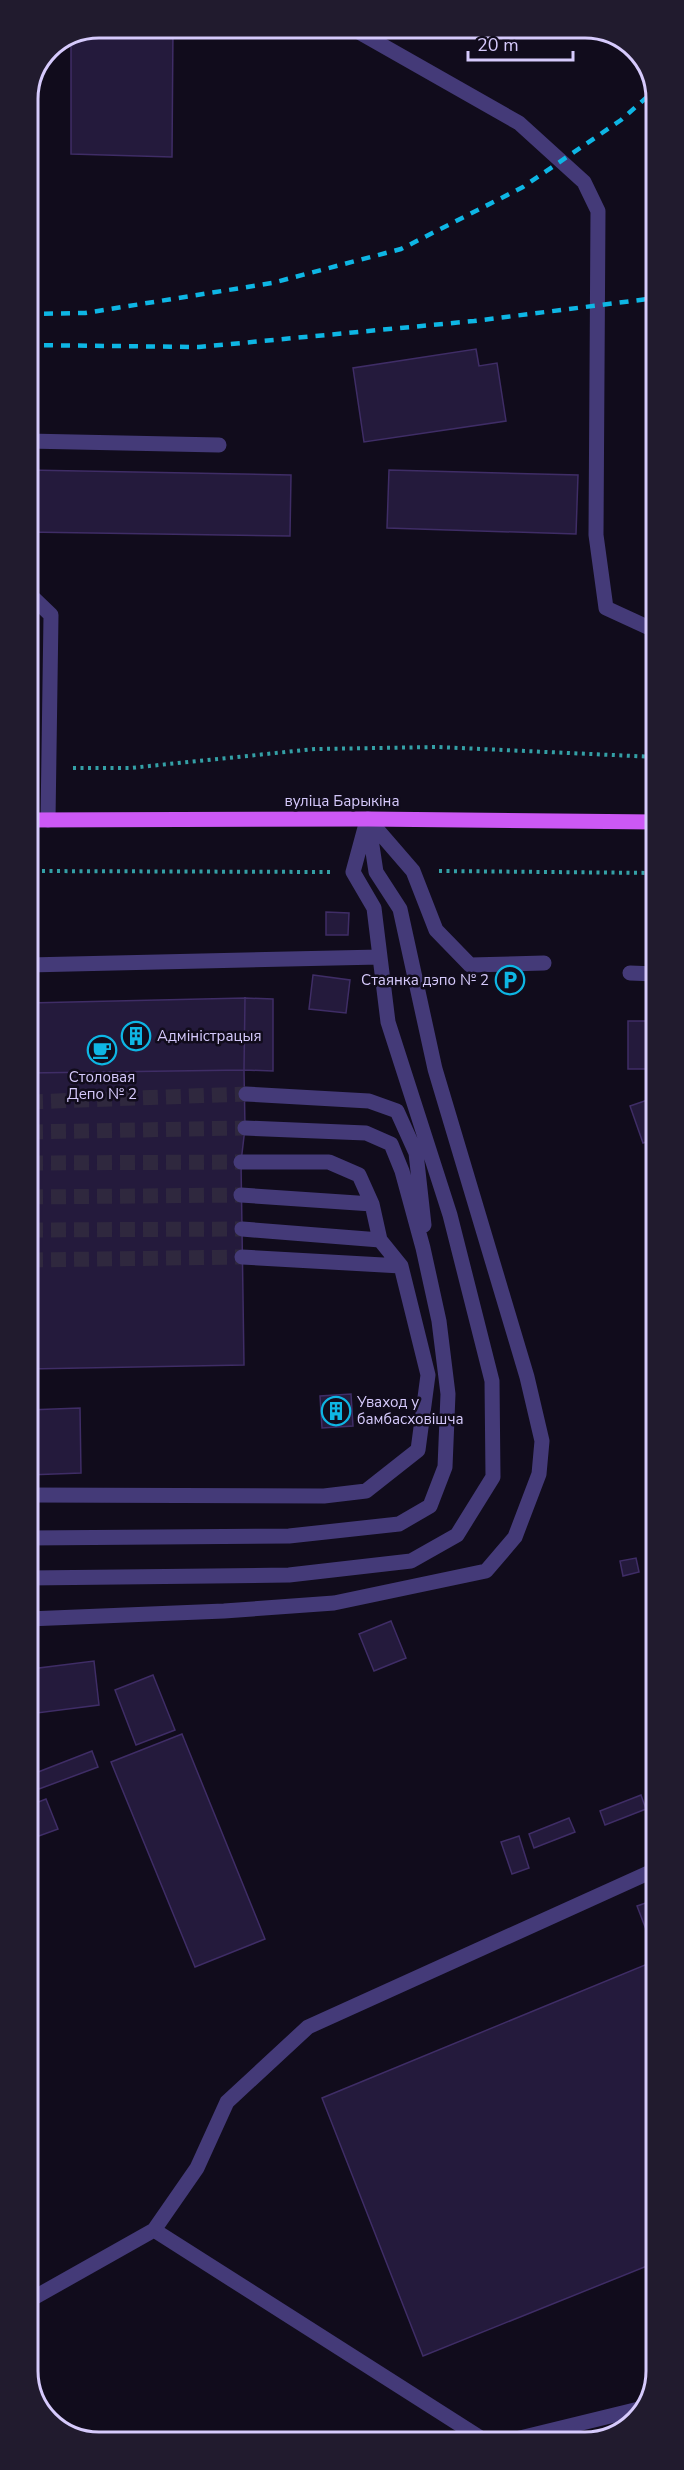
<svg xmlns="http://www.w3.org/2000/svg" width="684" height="2470" font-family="'Nunito Sans',sans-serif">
  <rect width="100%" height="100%" fill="#110c1c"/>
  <path fill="#241a3c" stroke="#3f2d66" stroke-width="1.5" d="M98,27H173L172,157L71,154V38Z
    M476,349L479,366L497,363L506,421L364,442L353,368Z
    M27,470L291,475L290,536L27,532Z
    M389,470L578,475L576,534L387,528Z
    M326,912L349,913L348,935H326Z
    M313,975L350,980L346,1013L309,1009Z
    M245,998L244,1070L28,1073V1003Z
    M245,998L273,999V1071L244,1070Z
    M628,1021H656V1069H628Z
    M244,1070L245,1128L241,1162L244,1365L28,1369V1073Z
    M656,1097V1139L643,1143L630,1106Z
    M351,1394L353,1426L322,1428L320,1396Z
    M80,1408L81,1473L28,1475V1410Z
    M636,1558L639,1572L623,1576L620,1561Z
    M391,1621L406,1658L374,1671L359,1634Z
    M94,1661L99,1705L37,1713L31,1669Z
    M153,1675L175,1730L136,1745L115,1690Z
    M182,1734L265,1939L195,1967L111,1762Z
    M92,1751L98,1767L39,1789L33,1774Z
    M641,1795L646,1809L605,1825L600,1811Z
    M46,1799L58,1829L28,1840V1806Z
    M569,1818L575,1832L534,1848L529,1834Z
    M519,1836L529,1868L512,1874L501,1842Z
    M657,1899V1958L637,1906Z
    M657,1960V2262L423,2356L322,2098Z"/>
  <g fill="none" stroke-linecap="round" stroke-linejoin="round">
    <path stroke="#2f283e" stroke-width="15" stroke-dasharray="15 8" stroke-linecap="butt" d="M28,1102L246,1094
      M28,1132L245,1128
      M28,1163L241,1162
      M28,1197L241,1195
      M28,1230L242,1229
      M28,1260L242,1257"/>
    <path stroke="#34a0a6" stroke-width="4" stroke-dasharray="3 4.5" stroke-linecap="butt" d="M73,768H130L315,749L438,747L656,757
      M27,871L330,872
      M32,871L33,940
      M439,871L656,873
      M34,989V1003"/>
    <path stroke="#443a78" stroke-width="15" d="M350,27L519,123L584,182L598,211L596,535L606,608L656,631
      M27,441L219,445
      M27,592L51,615L48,820
      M368,819L413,871L436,930L470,965L544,963
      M28,965L380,957
      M630,973L656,974
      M246,1094L369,1101L397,1111L416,1153L424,1225
      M241,1195L372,1204
      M242,1229L380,1240
      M242,1257L401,1266
      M28,1495L324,1496L366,1491L418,1450L428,1375L401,1266L380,1240L372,1204L359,1175L329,1162H241
      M28,1538L289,1536L399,1524L430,1506L445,1467L448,1394L439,1321L423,1248L402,1171L391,1144L366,1133L245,1128
      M28,1578L289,1575L411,1561L457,1535L493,1477L492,1381L450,1215L388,1022L374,908L353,872L366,824
      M28,1619L224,1611L334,1603L486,1571L515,1537L539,1474L542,1441L527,1377L435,1069L400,909L376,872L368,819
      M154,2230L487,2442
      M28,2301L154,2230L197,2168L227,2102L308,2027L657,1869
      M504,2442L643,2408"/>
    <path stroke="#cc58f5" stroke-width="15" d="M27,820L368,819L656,822"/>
    <path stroke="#0eb6e4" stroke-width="4.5" stroke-dasharray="9 8" stroke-linecap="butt" d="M27,314L85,313L272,283L401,249L523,187L621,120L656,89
      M27,345L199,347L474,321L656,298"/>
  </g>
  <defs>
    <g id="parking-ring" transform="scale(1.5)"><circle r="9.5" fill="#110c1c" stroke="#0eb6e4" stroke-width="1.5"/><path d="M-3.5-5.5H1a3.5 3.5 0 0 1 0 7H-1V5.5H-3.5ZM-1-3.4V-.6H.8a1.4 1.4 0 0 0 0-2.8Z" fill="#0eb6e4"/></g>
    <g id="building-ring" transform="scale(1.5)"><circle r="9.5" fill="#110c1c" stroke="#0eb6e4" stroke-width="1.5"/><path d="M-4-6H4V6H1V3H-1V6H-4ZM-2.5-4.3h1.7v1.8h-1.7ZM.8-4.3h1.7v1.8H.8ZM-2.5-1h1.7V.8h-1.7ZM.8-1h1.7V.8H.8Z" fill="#0eb6e4"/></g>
    <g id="cafe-ring" transform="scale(1.5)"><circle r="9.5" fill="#110c1c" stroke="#0eb6e4" stroke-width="1.5"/><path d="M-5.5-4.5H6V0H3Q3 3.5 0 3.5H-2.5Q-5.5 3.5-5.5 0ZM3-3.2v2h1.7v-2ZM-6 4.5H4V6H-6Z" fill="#0eb6e4"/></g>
  </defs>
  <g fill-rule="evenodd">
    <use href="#parking-ring" x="510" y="980"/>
    <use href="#building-ring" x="136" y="1036"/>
    <use href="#cafe-ring" x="102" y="1050"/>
    <use href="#building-ring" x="336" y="1411"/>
  </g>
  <g text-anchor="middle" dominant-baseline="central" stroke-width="5" stroke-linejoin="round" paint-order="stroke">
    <g font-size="15" fill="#d6cafc" stroke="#110c1c">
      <text x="342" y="801">вуліца Барыкіна</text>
    </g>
    <g font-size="15" fill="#d6cafc" stroke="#110c1c" text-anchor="start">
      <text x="489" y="980" text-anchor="end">Стаянка дэпо № 2</text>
      <text x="157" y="1036">Адміністрацыя</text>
      <text x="102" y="1077" text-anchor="middle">Столовая<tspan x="102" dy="17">Депо № 2</tspan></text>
      <text x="357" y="1402">Уваход у<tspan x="357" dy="17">бамбасховішча</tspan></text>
    </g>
  </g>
  <path d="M0 0H684V2470H0ZM99 38H585A61 61 0 0 1 646 99V2371A61 61 0 0 1 585 2432H99A61 61 0 0 1 38 2371V99A61 61 0 0 1 99 38Z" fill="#211b2e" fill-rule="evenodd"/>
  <path fill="none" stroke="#d6cafc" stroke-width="3" d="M99 38H585A61 61 0 0 1 646 99V2371A61 61 0 0 1 585 2432H99A61 61 0 0 1 38 2371V99A61 61 0 0 1 99 38Z"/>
  <path d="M468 51v9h105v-9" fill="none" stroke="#d6cafc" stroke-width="3"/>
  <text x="477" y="51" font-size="18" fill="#d6cafc" stroke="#110c1c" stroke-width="4.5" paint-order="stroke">20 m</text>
</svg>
